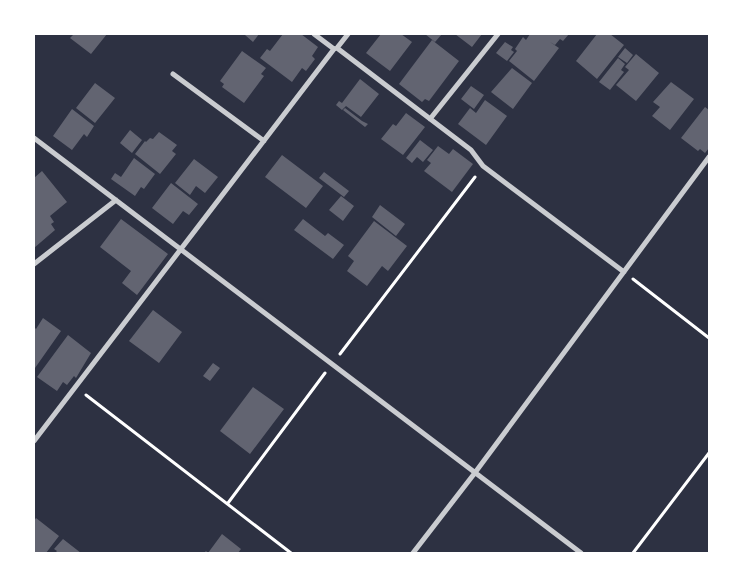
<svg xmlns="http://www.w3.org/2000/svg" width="743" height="587" font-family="Spectral,serif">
  <rect width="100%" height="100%" fill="#2d3142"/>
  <path fill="#626471" d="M74,34H107L91,54L70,38Z
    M246,34H259L253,42L245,35Z
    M283,34H301L318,47L312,56L315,59L306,71L302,68L292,82L260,58L267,49L270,51Z
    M381,34H401L412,42L390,71L366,53Z
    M425,34H442L435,42Z
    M455,34H482L472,47Z
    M530,34H569L563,41L560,39L555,45L550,42L559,48L534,81L509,61L517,51L515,49L523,37L526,40Z
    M597,34H610L624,45L597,79L576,61Z
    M432,40L459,61L429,101L425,99L422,102L399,84Z
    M505,42L513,47L511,50L514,52L507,61L496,53Z
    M625,48L633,55L627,63L618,57Z
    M242,51L266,68L261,74L264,76L244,103L222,87L224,84L220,81Z
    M636,54L659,73L636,101L616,85L629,70L625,67Z
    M618,58L625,64L621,70L624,72L610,90L599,82Z
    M512,68L532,83L513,109L491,92Z
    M360,79L379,94L361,117L346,106L342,110L336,105L339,101L342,103Z
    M671,82L694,99L670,130L652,116L660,107L653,102Z
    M95,83L115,98L95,123L76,108Z
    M471,86L484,95L474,109L461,99Z
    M485,100L507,116L486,145L458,124L470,108L476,113Z
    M705,107L709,110V148L705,153L700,149L698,151L681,138Z
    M345,108L362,121L368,124L365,127L343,110Z
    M72,109L94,126L87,137L84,134L72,150L53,136Z
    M406,113L425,127L403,155L381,139L393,124L396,126Z
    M130,130L142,140L132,153L120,143Z
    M159,132L177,145L172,151L176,154L160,174L135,154L145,141L146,142L150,138L153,139Z
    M420,140L433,150L423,162L417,157L412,163L406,158Z
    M438,146L449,154L453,149L473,164L452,192L424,171L431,163L427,160Z
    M282,155L323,186L306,208L265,177Z
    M134,158L155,174L144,189L141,187L135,196L111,179L115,173L121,177Z
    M194,159L218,177L205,193L196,186L190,195L175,183Z
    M42,171L67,202L50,216L54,222L51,224L55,230L34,248V178Z
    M324,172L349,191L344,197L319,178Z
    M171,183L198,204L189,215L183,211L173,224L152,208Z
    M341,196L354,206L343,221L329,210Z
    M380,205L405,224L396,236L372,217Z
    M121,219L168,254L137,295L122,283L131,271L100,247Z
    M303,219L325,236L328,233L344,245L333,259L294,230Z
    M374,221L407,246L388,271L382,266L367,286L347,271L354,261L348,256Z
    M153,310L182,332L159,363L129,341Z
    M43,318L61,331L35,368L34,327L36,329Z
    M68,335L91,353L76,378L74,376L67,385L63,382L57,391L37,377Z
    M213,363L220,368L210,381L203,376Z
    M253,387L284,409L250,454L220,431Z
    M36,518L59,536L46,553H34V521Z
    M222,534L241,549L238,553H204L206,551L208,553Z
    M63,539L81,553H55L57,551L54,549Z"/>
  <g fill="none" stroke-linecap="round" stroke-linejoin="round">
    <path stroke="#fff" stroke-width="3" d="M633,279L709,338
      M340,354L475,177
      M86,395L291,553
      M228,503L325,373
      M633,553L709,453"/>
    <path stroke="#caccd0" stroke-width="5" d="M314,34L334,49L337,48L471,150L483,166L624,272
      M337,48L348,34
      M173,74L264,141
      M430,119L498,34
      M34,138L581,553
      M34,264L116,200
      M34,441L334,49
      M413,553L474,474L709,157"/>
  </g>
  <rect width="743" height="587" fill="none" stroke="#ffffff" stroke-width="70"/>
</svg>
